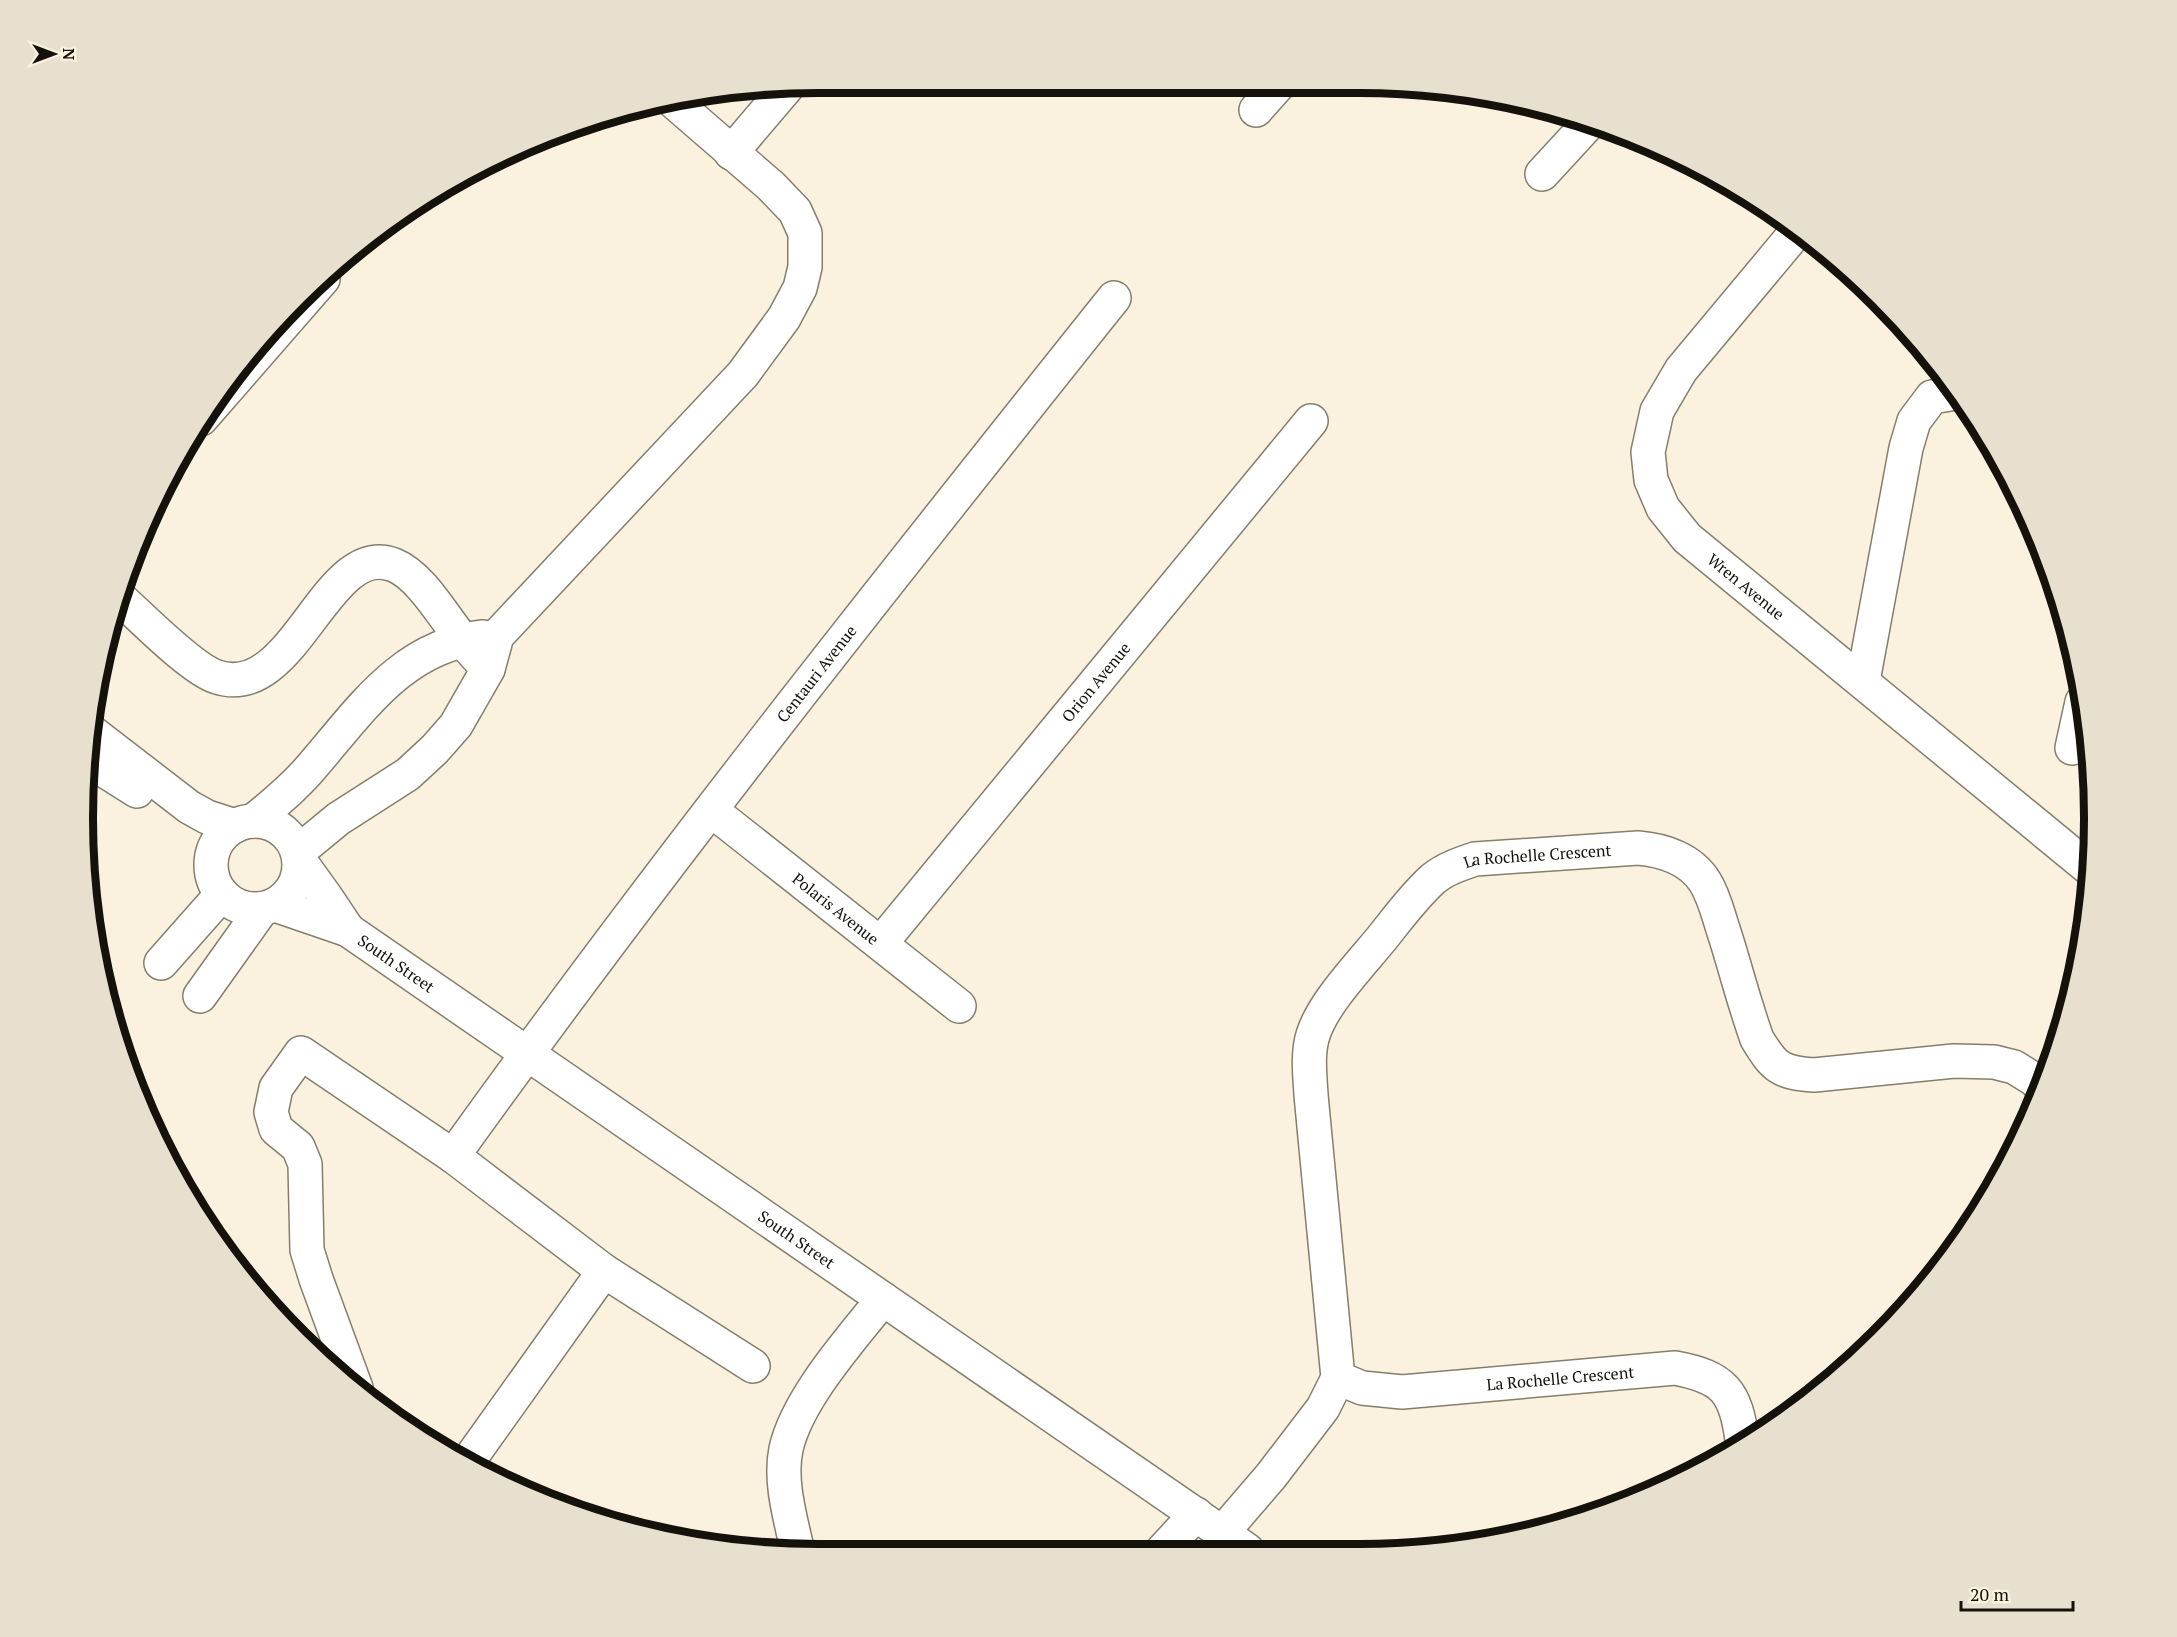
<svg xmlns="http://www.w3.org/2000/svg" width="2177" height="1637" font-family="'PT Serif',serif">
  <rect width="100%" height="100%" fill="#faf2df"/>
  <g fill="none" stroke-linecap="round" stroke-linejoin="round">
    <g stroke="#857e6c" stroke-width="36">
      <g id="minor">
        <path d="M1256,110L1279,84"/>
        <path d="M731,153L787,87"/>
        <path d="M1542,174L1589,123"/>
        <path id="s1" d="M1797,231L1681,370L1657,411L1648,452L1651,480L1663,508L1687,538L2090,869"/>
        <path d="M201,419L323,279"/>
        <path d="M122,600C143,619 193,670 217,677C295,703 326,538 394,565C421,576 443,616 461,638C469,649 479,659 488,669"/>
        <path d="M1863,681L1906,448L1914,421L1932,397L1956,393"/>
        <path d="M93,733L189,807L207,817L235,826"/>
        <path d="M2072,748L2082,702"/>
        <path d="M91,762L137,791"/>
        <path id="s2" d="M711,810L959,1006"/>
        <path d="M253,821C273,805 292,789 308,771C359,713 400,646 483,637"/>
        <circle cx="255" cy="865" r="44"/>
        <path d="M298,852L338,819L408,774L435,749L456,725L488,669L497,636L743,374L784,318L800,288L805,267V233L795,211L771,186L674,102"/>
        <path d="M300,861L326,897L348,930"/>
        <path id="s3" d="M275,905L348,930L1247,1550"/>
        <path id="s4" d="M881,943L1311,421"/>
        <path d="M161,963L222,894"/>
        <path d="M200,996L262,909"/>
        <path id="s5" d="M453,1156C663,863 889,580 1114,298"/>
        <path id="s6" d="M1338,1378L1362,1388L1402,1392L1675,1368C1724,1377 1736,1392 1742,1440"/>
        <path d="M356,1388L316,1279L307,1250L305,1164L298,1147L276,1129L271,1112L276,1088L301,1053L453,1156L604,1271L753,1366"/>
        <path d="M467,1463L604,1271"/>
        <path id="s7" d="M1222,1533L1271,1476L1323,1408L1338,1378L1311,1095C1310,1076 1307,1054 1313,1035C1323,1003 1360,965 1382,938C1398,918 1414,896 1433,879C1445,869 1460,864 1475,859L1638,848C1663,850 1691,859 1705,882C1714,896 1718,914 1723,929C1735,966 1744,1003 1757,1039C1774,1067 1780,1073 1814,1075L1954,1061L1994,1062L2014,1067L2035,1080L2041,1087"/>
        <path d="M1163,1550L1196,1514"/>
        <path d="M798,1553C791,1520 779,1482 786,1449C797,1399 851,1339 883,1299"/>
      </g>
    </g>
    <use href="#minor" stroke="#fff" stroke-width="33"/>
  </g>
  <g text-anchor="middle" dominant-baseline="central" stroke-width="5" stroke-linejoin="round" paint-order="stroke">
    <g font-size="16" fill="#15120c" stroke="#faf2df">
      <text stroke="none"><textPath href="#s1" startOffset="444">Wren Avenue</textPath></text>
      <text stroke="none"><textPath href="#s5" startOffset="604">Centauri Avenue</textPath></text>
      <text stroke="none"><textPath href="#s4" startOffset="338">Orion Avenue</textPath></text>
      <text stroke="none"><textPath href="#s7" startOffset="846">La Rochelle Crescent</textPath></text>
      <text stroke="none"><textPath href="#s2" startOffset="159">Polaris Avenue</textPath></text>
      <text stroke="none"><textPath href="#s3" startOffset="136">South Street</textPath></text>
      <text stroke="none"><textPath href="#s3" startOffset="622">South Street</textPath></text>
      <text stroke="none"><textPath href="#s6" startOffset="225">La Rochelle Crescent</textPath></text>
    </g>
  </g>
  <path d="M0 0H2177V1637H0ZM818 93H1359A725 725 0 0 1 2084 818V819A725 725 0 0 1 1359 1544H818A725 725 0 0 1 93 819V818A725 725 0 0 1 818 93Z" fill="#e8e0ce" fill-rule="evenodd"/>
  <path fill="none" stroke="#15120c" stroke-width="8" d="M818 93H1359A725 725 0 0 1 2084 818V819A725 725 0 0 1 1359 1544H818A725 725 0 0 1 93 819V818A725 725 0 0 1 818 93Z"/>
  <g transform="translate(54 54) rotate(90)" stroke="#faf2df" stroke-width="4.5" paint-order="stroke">
  <path d="M0-4.5L10 22L0 15L-10 22Z" fill="#15120c"/>
  <text y="-9" font-size="16" font-weight="bold" text-anchor="middle" fill="#15120c">N</text>
  </g>
  <path d="M1961 1601v9h112v-9" fill="none" stroke="#15120c" stroke-width="3"/>
  <text x="1970" y="1601" font-size="18" fill="#15120c" stroke="#faf2df" stroke-width="4.5" paint-order="stroke">20 m</text>
</svg>
